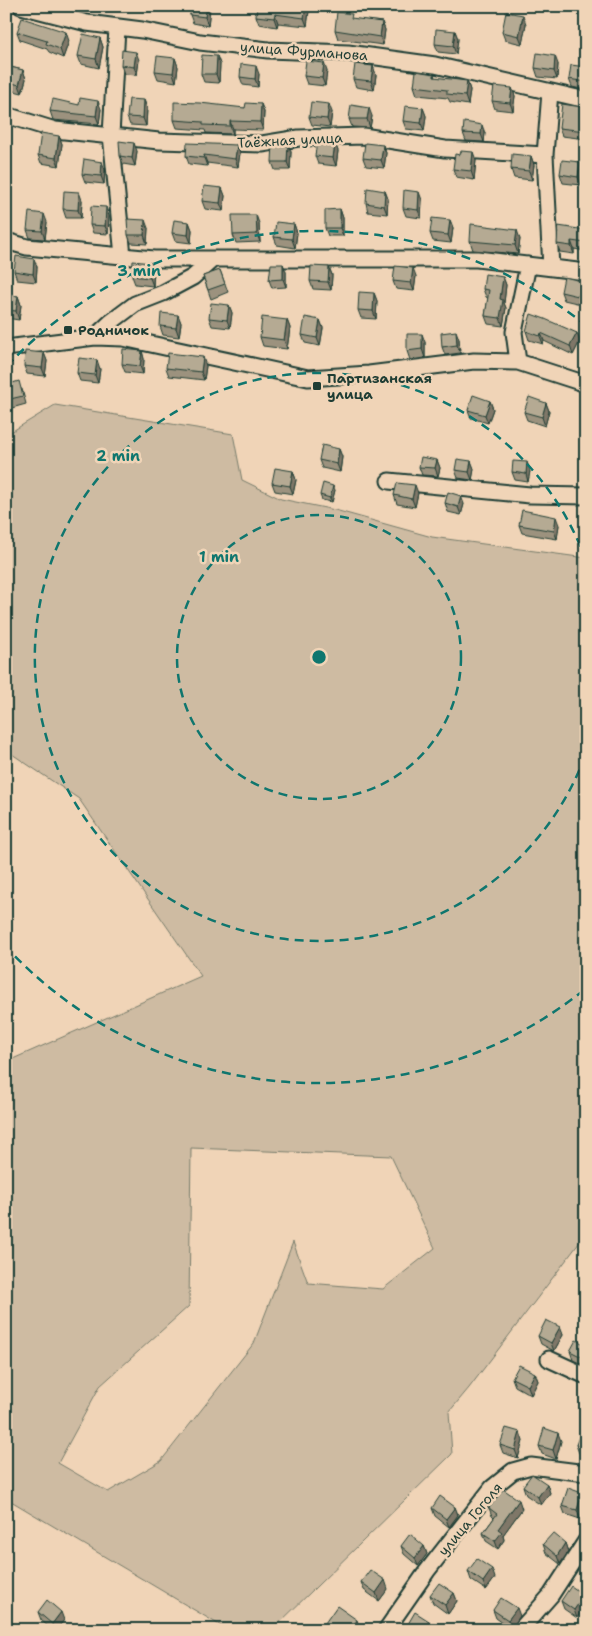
<svg xmlns="http://www.w3.org/2000/svg" width="592" height="1636" font-family="'Shantell Sans',sans-serif">
  <rect width="100%" height="100%" fill="#f0d4b7"/>
  <filter id="ink" filterUnits="userSpaceOnUse"><feTurbulence type="fractalNoise" baseFrequency=".02" numOctaves="2"/><feDisplacementMap in="SourceGraphic" scale="10" xChannelSelector="R" yChannelSelector="G"/><feConvolveMatrix kernelMatrix="1 2 1 2 8 2 1 2 1" color-interpolation-filters="sRGB"/></filter>
  <g filter="url(#ink)">
    <path fill="#cebba2" stroke="#767c6b" fill-rule="evenodd" d="M55,405L233,434L242,480L281,499L335,510L432,537L586,558V1234L469,1388L449,1412L452,1454L272,1630H228L6,1498V1062L201,976L79,799L6,750V435ZM191,1148L391,1156L435,1248L383,1289L308,1283L293,1242L254,1343L161,1461L108,1492L58,1463L100,1386L189,1306Z"/>
    <g fill="none" stroke-linecap="round" stroke-linejoin="round">
      <g stroke="#1f3d34" stroke-width="19">
        <path id="minor" d="M21,6L87,23L142,30L200,42L268,50L348,53L435,65L586,100
          M117,28L111,135L123,256
          M550,92L545,155L551,268
          M6,115L55,130L159,141L262,144L299,138L363,136L445,149L545,155
          M6,241L27,247L154,259H477L586,272
          M95,337L111,322L135,304L163,293L193,277L212,260
          M6,348L95,337L123,338L308,378L369,374L474,361L518,362L586,384
          M518,362L514,332L528,265
          M389,481L530,495L586,496
          M549,1359L586,1376
          M386,1630L427,1571L492,1488L513,1471L531,1466L586,1473
          M520,1630L551,1595L586,1541"/>
      </g>
      <use href="#minor" stroke="#f0d4b7" stroke-width="15"/>
    </g>
    <path fill="#9c927e" stroke="#1f3d34" d="M191,6H210L208,26L193,23L190,15Z
      M309,11L307,26L278,23L277,27L259,24L256,16Z
      M354,19L382,22L385,30L383,45L338,39L335,30Z
      M526,24L522,44L505,40L502,32Z
      M455,31L458,39L456,54L438,52L435,44Z
      M17,32L69,41L63,58L49,52L47,49L20,40Z
      M100,38L103,47L99,68L81,64L78,56Z
      M217,56L220,64L219,83L204,82L201,74Z
      M175,58L178,67L176,82L158,79L155,71Z
      M139,60L137,75L124,74L121,65Z
      M558,64L557,79L538,77L535,68Z
      M6,66L23,70L26,79L22,93L6,89Z
      M373,66L376,75L374,90L356,87L353,79Z
      M586,67V90L572,87L569,79Z
      M327,71L325,86L307,84L304,76Z
      M259,74L258,87L243,85L240,77Z
      M434,74L435,78L467,81L470,90L468,105L450,102L448,98L417,95L414,86Z
      M512,88L515,96L513,111L495,109L492,101Z
      M144,100L147,108L146,126L130,125L127,117Z
      M261,104L264,112L263,130L233,129V134L206,133L205,130L177,128L174,120L245,108Z
      M79,105L101,109L99,124L53,120L50,111Z
      M423,108L426,116L424,131L406,129L403,121Z
      M332,112L330,127L312,125L309,117Z
      M372,116L370,128L352,127L349,119Z
      M586,116V139L562,136L559,128Z
      M463,133H485L484,142L466,141Z
      M59,136L62,144L59,166L41,163L38,155Z
      M335,143L338,151L336,166L318,164L315,156Z
      M288,144L291,152L290,170H275L272,162Z
      M237,145L240,153L238,167L207,163V166L189,164L186,156Z
      M383,145L386,153L384,168L366,166L363,158Z
      M137,151L135,166L123,164L120,156Z
      M531,156L534,165L532,180L514,178L511,169Z
      M476,160L474,180L456,177L453,169Z
      M105,170L104,184L85,182L82,174Z
      M583,170L581,185L563,183L560,174Z
      M222,188L225,196L223,211L205,209L202,201Z
      M385,191L388,199L387,214L368,212L366,203Z
      M82,200L81,218H66L63,209Z
      M422,200L421,218L406,216L403,208Z
      M340,209L343,218V236H328L325,228Z
      M109,216L108,234L93,233L90,225Z
      M450,220L453,228L451,243L433,241L430,233Z
      M47,222L45,239L30,238L27,230Z
      M189,222L192,230L191,243L175,241L172,233Z
      M259,223L260,242L236,243L233,235Z
      M294,224L297,233L295,248L277,245L274,237Z
      M148,228L147,244L131,243L128,235Z
      M586,230V251L574,249V254L560,252L557,244Z
      M520,239L518,254L473,250L470,241Z
      M34,259L37,267L36,282L17,280L14,271Z
      M151,263L154,271L153,286L135,284L132,276Z
      M283,264L286,272V287L272,288L269,280Z
      M329,267L332,275L331,290L313,289L310,281Z
      M220,270L228,292L211,299L203,276Z
      M416,276L414,291L396,289L393,281Z
      M503,277L506,285L504,303L506,308L503,326L488,324L485,316L488,298L486,297L483,289Z
      M586,282V299L583,298L581,304L564,300L561,292Z
      M374,293L377,301L376,319L361,318L358,310Z
      M6,295L18,296L21,305L19,320L6,318Z
      M229,305L232,313L230,328L212,326L209,318Z
      M178,315L181,323L179,337L163,335L160,326Z
      M287,320L290,328L287,349L263,346L260,337Z
      M320,320L323,328L320,346L305,343L302,335Z
      M526,331L577,333L580,341L573,355L544,341L543,344L529,340Z
      M459,339L460,353L445,355L442,347Z
      M425,342V358L410,360L407,351Z
      M142,351L144,359L143,374L125,372L122,364Z
      M44,353L47,361L45,376L27,374L24,366Z
      M206,366L204,380L169,376L166,368Z
      M100,369L98,383L80,381L77,373Z
      M6,385L22,389L26,404L8,409L6,403Z
      M490,401L493,409L488,423L471,418L468,410Z
      M546,403L549,411L545,426L527,420L524,412Z
      M339,449L342,457L340,472L322,468L319,460Z
      M437,460L440,468L438,476L422,475L419,467Z
      M471,461L474,469L472,480L458,478L455,470Z
      M293,471L296,480L293,494L275,491L272,483Z
      M530,471L528,482L515,480L512,472Z
      M335,490L332,502L322,500L320,495Z
      M418,493L415,507L397,504L394,495Z
      M586,502V525L585,524L582,516Z
      M445,503L464,504L461,515L448,512Z
      M519,525H559L557,539L522,533Z
      M560,1327L563,1335L554,1351L541,1344L538,1336Z
      M586,1345V1366L573,1360L570,1351Z
      M535,1373L538,1381L531,1395L515,1386L512,1378Z
      M586,1429V1456L579,1453L576,1445Z
      M523,1441L518,1458L503,1453L500,1445Z
      M561,1441L556,1459L542,1454L539,1446Z
      M547,1484L550,1493L541,1505L526,1495L523,1486Z
      M585,1501L580,1519L565,1514L562,1506Z
      M455,1507L458,1515L449,1527L435,1516L432,1508Z
      M489,1508L522,1509L503,1535L504,1540L498,1549L486,1541L483,1533L494,1518L492,1516Z
      M565,1543L568,1552L560,1564L546,1553L543,1544Z
      M401,1546H424L427,1554L418,1566L404,1554Z
      M468,1571L495,1578L486,1590L471,1580Z
      M361,1582L388,1589L379,1601L364,1590Z
      M454,1593L457,1601L448,1614L433,1603L430,1595Z
      M584,1595L586,1600V1605L577,1618L564,1609L561,1601Z
      M493,1610L520,1616L511,1629L496,1618Z
      M38,1612L64,1620L56,1630H52L41,1620Z
      M429,1621L432,1630H410L408,1624Z
      M325,1623L360,1628L359,1630H327Z"/>
    <path fill="#7f7767" stroke="#1f3d34" d="M207,6H210V8L208,26L205,17Z
      M306,6H307L309,11L307,26L304,18Z
      M275,14L278,23L277,27L274,18Z
      M523,15L526,24L522,44L519,36Z
      M382,22L385,30L383,45L380,37Z
      M455,31L458,39L456,54L453,46Z
      M66,32L69,41L63,58L60,49Z
      M100,38L103,47L99,68L96,59Z
      M136,52L139,60L137,75L134,67Z
      M217,56L220,64L219,83L216,74Z
      M555,56L558,64L557,79L554,71Z
      M175,58L178,67L176,82L173,73Z
      M324,63L327,71L325,86L322,78Z
      M256,66L259,74L258,87L255,79Z
      M373,66L376,75L374,90L371,81Z
      M23,70L26,79L22,93L19,85Z
      M467,81L470,90L468,105L465,96Z
      M512,88L515,96L513,111L510,103Z
      M144,100L147,108L146,126L143,118Z
      M98,101L101,109L99,124L96,116Z
      M261,104L264,112L263,130L260,122Z
      M329,104L332,112L330,127L327,119Z
      M582,107L585,116L581,115Z
      M369,108L372,116L370,128L367,119Z
      M423,108L426,116L424,131L421,123Z
      M7,119L10,127L6,140V123Z
      M230,121L233,129V134L230,126Z
      M482,125L485,133L484,142L481,134Z
      M59,136L62,144L59,166L56,158Z
      M134,143L137,151L135,166L132,158Z
      M335,143L338,151L336,166L333,158Z
      M288,144L291,152L290,170L287,162Z
      M237,145L240,153L238,167L235,159Z
      M383,145L386,153L384,168L381,160Z
      M473,152L476,160L474,180L471,171Z
      M204,155L207,163V166L204,158Z
      M531,156L534,165L532,180L529,171Z
      M102,162L105,170L104,184L101,176Z
      M580,162L583,170L581,185L578,177Z
      M222,188L225,196L223,211L220,203Z
      M385,191L388,199L387,214L384,206Z
      M79,192L82,200L81,218L78,210Z
      M419,192L422,200L421,218L418,210Z
      M6,204L9,212L6,221Z
      M106,207L109,216L108,234L105,226Z
      M340,209L343,218V236L340,228Z
      M44,214L47,222L45,239L42,231Z
      M256,215L259,223L260,242L257,234Z
      M145,220L148,228L147,244L144,235Z
      M450,220L453,228L451,243L448,235Z
      M189,222L192,230L191,243L188,235Z
      M294,224L297,233L295,248L292,239Z
      M517,230L520,239L518,254L515,245Z
      M571,241L574,249V254L571,246Z
      M34,259L37,267L36,282L33,274Z
      M151,263L154,271L153,286L150,278Z
      M283,264L286,272V287L283,279Z
      M329,267L332,275L331,290L328,282Z
      M413,268L416,276L414,291L411,283Z
      M503,277L506,285L504,303L506,308L503,326L500,318V299Z
      M580,290L583,298L581,304L578,296Z
      M374,293L377,301L376,319L373,311Z
      M18,296L21,305L19,320L16,311Z
      M229,305L232,313L230,328L227,320Z
      M178,315L181,323L179,337L176,328Z
      M287,320L290,328L287,349L284,340Z
      M320,320L323,328L320,346L317,338Z
      M456,331L459,339L460,353L457,345Z
      M541,333L544,341L543,344L540,336Z
      M577,333L580,341L573,355L570,346Z
      M422,334L425,342V358L422,349Z
      M142,351L144,359L143,374L140,366Z
      M44,353L47,361L45,376L42,368Z
      M203,357L206,366L204,380L201,372Z
      M97,360L100,369L98,383L95,375Z
      M490,401L493,409L488,423L485,415Z
      M546,403L549,411L545,426L542,417Z
      M339,449L342,457L340,472L337,464Z
      M437,460L440,468L438,476L435,468Z
      M471,461L474,469L472,480L469,472Z
      M527,462L530,471L528,482L526,474Z
      M293,471L296,480L293,494L290,486Z
      M415,485L418,493L415,507L412,499Z
      M333,486L335,490L332,502L330,498Z
      M461,496L464,504L461,515L458,507Z
      M556,517L559,525L557,539L554,531Z
      M560,1327L563,1335L554,1351L551,1343Z
      M535,1373L538,1381L531,1395L528,1386Z
      M520,1432L523,1441L518,1458L515,1450Z
      M558,1433L561,1441L556,1459L553,1450Z
      M547,1484L550,1493L541,1505L538,1497Z
      M582,1493L585,1501L580,1519L577,1510Z
      M519,1500L522,1509L503,1535L504,1540L498,1549L495,1541L498,1529Z
      M455,1507L458,1515L449,1527L446,1519Z
      M565,1543L568,1552L560,1564L557,1556Z
      M424,1546L427,1554L418,1566L415,1558Z
      M492,1569L495,1578L486,1590L483,1582Z
      M385,1580L388,1589L379,1601L376,1593Z
      M454,1593L457,1601L448,1614L445,1605Z
      M584,1595L586,1600V1605L577,1618L574,1610Z
      M517,1608L520,1616L511,1629L508,1620Z
      M61,1612L64,1620L56,1630H54L52,1624Z
      M357,1620L360,1628L359,1630H351Z
      M429,1621L432,1630H424Z"/>
    <path fill="#b5aa93" stroke="#1f3d34" d="M191,6H207L205,17L190,15Z
      M257,6H306L304,18L275,14L274,18L256,16Z
      M337,12L352,14L351,18L382,22L380,37L335,30Z
      M506,12L523,15L519,36L502,32Z
      M22,18L66,32L60,49L46,44L47,41L17,32Z
      M436,29L455,31L453,46L435,44Z
      M83,34L100,38L96,59L78,56Z
      M122,50L136,52L134,67L121,65Z
      M537,53L555,56L554,71L535,68Z
      M202,55L217,56L216,74H201Z
      M157,56L175,58L173,73L155,71Z
      M306,61L324,63L322,78L304,76Z
      M241,64L256,66L255,79L240,77Z
      M355,64L373,66L371,81L353,79Z
      M571,65L586,67V82L569,79Z
      M6,66L23,70L19,85L6,81Z
      M416,71L434,74V77L467,81L465,96L447,94V90L414,86Z
      M494,86L512,88L510,103L492,101Z
      M80,98L98,101L96,116L50,111L53,99L79,105Z
      M129,99L144,100L143,118L127,117Z
      M174,102L200,103L245,108L246,103L261,104L260,122L230,121V126L203,125V122L174,120Z
      M311,102L329,104L327,119L309,117Z
      M562,104L582,107L581,115L586,116V131L559,128Z
      M351,105L369,108L367,119H349Z
      M405,106L423,108L421,123L403,121Z
      M464,122L482,125L481,134L463,133Z
      M41,133L59,136L56,158L38,155Z
      M119,141L134,143L132,158L120,156Z
      M317,141L335,143L333,158L315,156Z
      M187,143L237,145L235,159L204,155V158L186,156Z
      M273,143L288,144L287,162H272Z
      M365,143L383,145L381,160L363,158Z
      M461,151L473,152L471,171L453,169L455,154L460,155Z
      M512,154L531,156L529,171L511,169Z
      M84,159L102,162L101,176L82,174Z
      M562,160L580,162L578,177L560,174Z
      M204,186L222,188L220,203L202,201Z
      M367,188L385,191L384,206L366,203Z
      M404,190L419,192L418,210L403,208Z
      M64,191L79,192L78,210L63,209Z
      M91,206L106,207L105,226L90,225Z
      M340,209V228H325V210Z
      M29,212L44,214L42,231L27,230Z
      M232,215H256L257,234L233,235Z
      M432,218L450,220L448,235L430,233Z
      M127,219L145,220L144,235H128Z
      M174,220L189,222L188,235L172,233Z
      M276,222L294,224L292,239L274,237Z
      M471,224L517,230L515,245L470,241Z
      M558,226L586,230V243L571,241V246L557,244Z
      M16,256L34,259L33,274L14,271Z
      M133,261L151,263L150,278L132,276Z
      M271,264H283V279L269,280Z
      M311,266L329,267L328,282L310,281Z
      M395,266L413,268L411,283L393,281Z
      M220,270L225,284L208,290L203,276Z
      M485,274L503,277L500,299L503,300L500,318L485,316L489,290L483,289Z
      M564,277L586,282V291L580,290L578,296L561,292Z
      M359,292L374,293L373,311L358,310Z
      M6,295L18,296L16,311L6,310Z
      M211,303L229,305L227,320L209,318Z
      M161,313L178,315L176,328L160,326Z
      M531,314L545,319L577,333L570,346L541,333L540,336L526,331Z
      M262,317L287,320L284,340L260,337Z
      M305,317L320,320L317,338L302,335Z
      M456,331L457,345L442,347L441,333Z
      M407,334H422V349L407,351Z
      M123,349L142,351L140,366L122,364Z
      M25,351L44,353L42,368L24,366Z
      M168,353L203,357L201,372L166,368Z
      M79,358L97,360L95,375L77,373Z
      M19,381L23,396L6,400V385Z
      M473,395L490,401L485,415L468,410Z
      M529,397L546,403L542,417L524,412Z
      M322,445L339,449L337,464L319,460Z
      M421,457L437,460L435,468L419,467Z
      M457,459L471,461L469,472L455,470Z
      M513,461L527,462L526,474L512,472Z
      M275,468L293,471L290,486L272,483Z
      M323,483L333,486L330,498L320,495Z
      M397,483L415,485L412,499L394,495Z
      M448,492L461,496L458,507L445,503Z
      M585,501L586,502V517L582,516Z
      M522,510L556,517L554,531L519,525Z
      M546,1320L560,1327L551,1343L538,1336Z
      M576,1340L586,1345V1359L570,1351Z
      M519,1365L535,1373L528,1386L512,1378Z
      M506,1428L520,1432L515,1450L500,1445Z
      M544,1428L558,1433L553,1450L539,1446Z
      M582,1428L586,1429V1448L576,1445Z
      M532,1474L547,1484L538,1497L523,1486Z
      M568,1488L582,1493L577,1510L562,1506Z
      M503,1489L519,1500L498,1529L502,1532L495,1541L483,1533L497,1514L489,1508Z
      M440,1496L455,1507L446,1519L432,1508Z
      M553,1533L565,1543L557,1556L543,1544Z
      M410,1534L424,1546L415,1558L401,1546Z
      M477,1559L492,1569L483,1582L468,1571Z
      M370,1570L385,1580L376,1593L361,1582Z
      M439,1583L454,1593L445,1605L430,1595Z
      M571,1586L584,1595L574,1610L561,1601Z
      M501,1598L517,1608L508,1620L493,1610Z
      M47,1600L61,1612L52,1624L38,1612Z
      M337,1606L357,1620L351,1630H329L331,1627L325,1623Z
      M415,1612L429,1621L424,1630H417L408,1624Z
      M6,1624L14,1630H6Z"/>
  </g>
  <g fill="none" stroke="#0f766e" stroke-width="2.5" stroke-dasharray="9 6">
    <circle cx="319" cy="657" r="142"/>
    <path d="M585 756A284 284 0 1 1 585 558"/>
    <path d="M584 990A426 426 0 0 1 7 948M7 366A426 426 0 0 1 584 324"/>
  </g>
  <g fill="#1f3d34" stroke="#f0d4b7" stroke-width="2">
    <rect x="63" y="325" width="10" height="10" rx="2.5"/>
    <rect x="312" y="381" width="10" height="10" rx="2.5"/>
  </g>
  <g text-anchor="middle" dominant-baseline="central" stroke-width="5" stroke-linejoin="round" paint-order="stroke">
    <g font-size="14" fill="#1f3d34" stroke="#f0d4b7">
      <text transform="translate(304 51) rotate(4)">улица Фурманова</text>
      <text transform="translate(290 140) rotate(-3)">Таёжная улица</text>
      <text transform="translate(470 1519) rotate(-50)">улица Гоголя</text>
    </g>
    <g font-size="14" font-weight="bold" fill="#1f3d34" stroke="#f0d4b7" text-anchor="start">
      <text x="78" y="330">Родничок</text>
      <text x="327" y="378">Партизанская<tspan x="327" dy="16">улица</tspan></text>
    </g>
  </g>
  <circle cx="319" cy="657" r="8" fill="#0f766e" stroke="#f0d4b7" stroke-width="2.5"/>
  <g font-size="15" text-anchor="middle" font-weight="bold" fill="#0f766e" stroke="#f0d4b7" stroke-width="5" stroke-linejoin="round" paint-order="stroke">
    <text x="139" y="276">3 min</text>
    <text x="118" y="461">2 min</text>
    <text x="219" y="562">1 min</text>
  </g>
  <rect width="592" height="1636" fill="none" stroke="#f0d4b7" stroke-width="25"/>
  <rect x="12" y="12" width="567" height="1611" fill="none" stroke="#1f3d34" stroke-width="2" filter="url(#ink)"/>
</svg>
